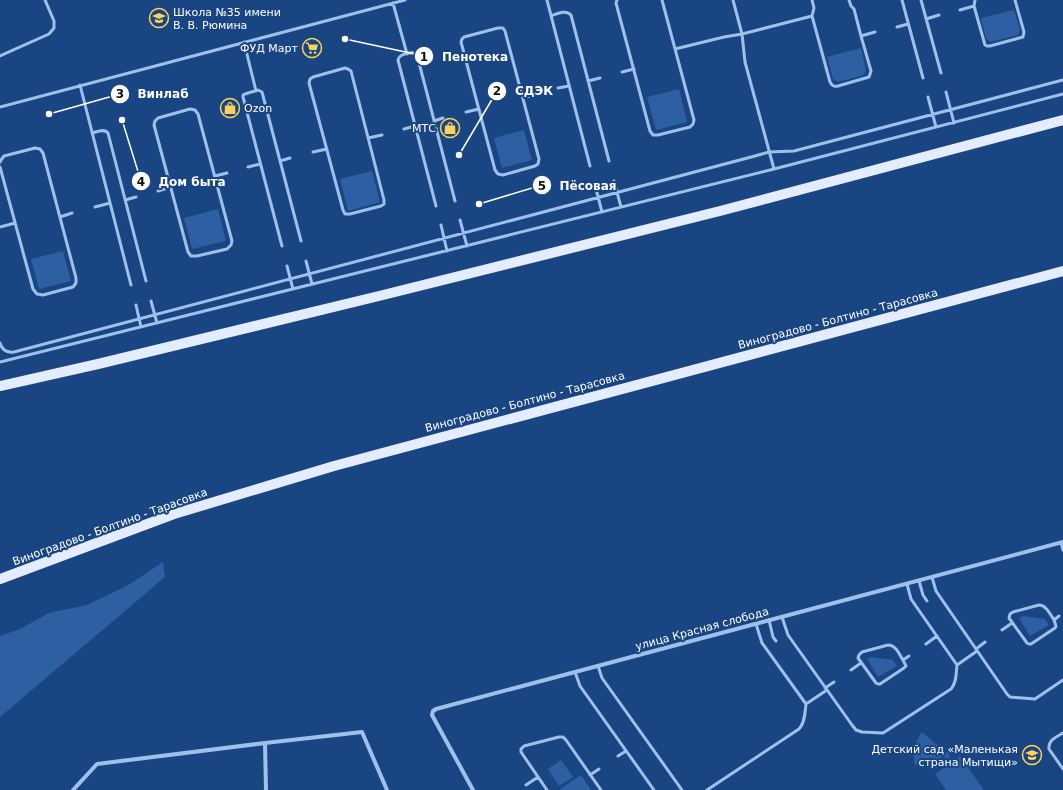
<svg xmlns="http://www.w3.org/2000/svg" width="1063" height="790" font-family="'DejaVu Sans',sans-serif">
  <rect width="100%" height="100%" fill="#1a4583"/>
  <path fill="#2d5fa2" d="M1014,10L1020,30L1018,35L991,42L986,39L981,18Z
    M861,48L866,70L864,75L838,82L833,79L827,57Z
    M679,89L687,122L656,130L647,97Z
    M524,130L532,160L502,168L494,138Z
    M372,171L380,202L348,211L340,179Z
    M218,209L226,241L192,249L184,218Z
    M63,251L71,281L39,289L31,259Z
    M163,562L165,577L0,717V636L20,629L49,613L87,605L130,584Z
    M1023,616L1045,619L1049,625L1030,636L1019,618Z
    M871,657L893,660L897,666L878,677L867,659Z
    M922,732L945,752L949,753L950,758L948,759L943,757L915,765C912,751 914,744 922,732Z
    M960,756L984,790H946L935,774Z
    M561,760L573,777L559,786L548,769Z
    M581,775L591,790H561L560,789Z"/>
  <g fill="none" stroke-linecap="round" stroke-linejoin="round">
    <path stroke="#9fc0eb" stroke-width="3" d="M547,0L590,166
      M617,0L616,3L650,131L653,135H658L690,127L693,124L694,120L662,0
      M733,0L742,34L745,62L774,169
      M812,0L814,8L812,16
      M849,0L851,6L854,9L861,36
      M902,0L923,78
      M921,0L941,73
      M393,3L407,54
      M974,6L975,0
      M960,10L974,6L985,45L987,46H990L1023,37L1024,32L1015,0
      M551,16C557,14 565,9 571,15L609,161
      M926,19L939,15
      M897,27L908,24
      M498,28H503L505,31L539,159L538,164L535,166L503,175L498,174L495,170L461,42L462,39L464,37Z
      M244,42L256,91
      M675,49L724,37L742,34L812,16L830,82C832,86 834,87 838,86L869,77L871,71L861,36L875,32
      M0,56L49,34L54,28V21L45,0
      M345,68L348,69L351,71L384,200V204L381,206L350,214H345L343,210L309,83L310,79L313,77Z
      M622,72L634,69
      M588,81L600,78
      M80,85L131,285
      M558,88L569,86
      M946,92L954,123
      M928,97L936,127
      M523,98L535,94
      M0,107L405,0
      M190,109L195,110L198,114L232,241L231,245L227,249L197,256H191L188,252L154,125L155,121L158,118Z
      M466,112L479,109
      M434,121L443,118
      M404,129L415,126
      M92,133C97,132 104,128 108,133L146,281
      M368,138L382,135
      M313,152L327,149
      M280,161L290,158
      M0,162L1,160L4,156L35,148L40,149L43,153L76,278V283L73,287L43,295L37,294L33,289L0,167
      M248,167L260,164
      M215,176L227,173
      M614,181L621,207
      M595,185L602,212
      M158,191L171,187
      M125,200L136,197
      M436,206L398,60C399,54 410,52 416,53L417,55L455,201
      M95,207L110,203
      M60,217L72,213
      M460,220L467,246
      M441,225L447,251
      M0,227L15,223
      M282,246L243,97V95L245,94L258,90L262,92L301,241
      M306,261L312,284
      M287,266L293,289
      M151,301L157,323
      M136,305L141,327
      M0,343C2,350 6,353 14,352L755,156L769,152L794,151L1063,80
      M0,362L774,169L1063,94
      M1061,543L1063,550
      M932,577L936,591L1007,694L1010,697L1035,699L1063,680
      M919,581L923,595L927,601
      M782,617L788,635L852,725L856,730L862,732L883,733L951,689C957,682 956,673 957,665L911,599L907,584
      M769,620L773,637L776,641
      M1054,620L1056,626L1055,628L1031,644H1029L1027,643L1009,618L1010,614L1013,612L1039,605C1046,605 1050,614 1054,620L1059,616
      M1002,630L1012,623
      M926,644L937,636
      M976,649L985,642
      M903,660L906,666L904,668L880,684H878L876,683L858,658L859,655L862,652L888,645C896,645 899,654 903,660L909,656
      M957,665L977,651
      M598,666L602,678L682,790
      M851,670L861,663
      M575,672L580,686L654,790
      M825,688L834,682
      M806,704L827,690
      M1063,733C1056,737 1048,740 1049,749L1063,769
      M618,756L626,751
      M590,775L599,769
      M526,785L538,777
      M547,790L521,752V749L524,746L559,737H563L566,740L601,790
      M707,790L799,729C805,723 805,712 806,704L762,643L756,624"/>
    <path stroke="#9fc0eb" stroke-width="4" d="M265,743L266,790
      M73,790L97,764L265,743L362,732L387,790
      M473,790L432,715L433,711L436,709L1063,542"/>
    <path stroke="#e3edff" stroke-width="10" d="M0,386L98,364L379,296L720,211L1063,120
      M0,579L174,514L334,466L1063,271"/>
  </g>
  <defs>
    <g id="school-ring" transform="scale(1)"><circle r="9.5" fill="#1a4583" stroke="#fdd25b" stroke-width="1.5"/><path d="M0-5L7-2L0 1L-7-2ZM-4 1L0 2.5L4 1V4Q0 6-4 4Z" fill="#fdd25b"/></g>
    <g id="supermarket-ring" transform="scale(1)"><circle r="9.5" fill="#1a4583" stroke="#fdd25b" stroke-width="1.5"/><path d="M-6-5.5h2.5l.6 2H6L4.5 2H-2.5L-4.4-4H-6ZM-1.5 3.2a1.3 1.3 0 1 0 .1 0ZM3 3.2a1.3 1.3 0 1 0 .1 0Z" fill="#fdd25b"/></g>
    <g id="shop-ring" transform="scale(1)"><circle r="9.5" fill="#1a4583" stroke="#fdd25b" stroke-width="1.5"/><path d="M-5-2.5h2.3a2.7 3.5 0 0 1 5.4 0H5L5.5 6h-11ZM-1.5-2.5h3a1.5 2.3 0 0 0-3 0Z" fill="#fdd25b"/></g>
  </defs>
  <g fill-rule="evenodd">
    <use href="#school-ring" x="159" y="18"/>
    <use href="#supermarket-ring" x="312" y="48"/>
    <use href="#shop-ring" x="230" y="108"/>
    <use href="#shop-ring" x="450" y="128"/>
    <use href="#school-ring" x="1032" y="755"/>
  </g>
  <g text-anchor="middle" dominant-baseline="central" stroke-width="4" stroke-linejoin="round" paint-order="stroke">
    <g font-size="11" fill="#fff" stroke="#1a4583" text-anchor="end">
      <text x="173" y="12" text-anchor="start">Школа №35 имени<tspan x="173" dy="13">В. В. Рюмина</tspan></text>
      <text x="298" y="48">ФУД Март</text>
      <text x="244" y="108" text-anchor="start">Ozon</text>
      <text x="436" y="128">МТС</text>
      <text x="1018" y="749">Детский сад «Маленькая<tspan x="1018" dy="13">страна Мытищи»</tspan></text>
    </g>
    <g font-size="11" fill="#fff" stroke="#1a4583">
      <text transform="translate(838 319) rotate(-15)">Виноградово - Болтино - Тарасовка</text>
      <text transform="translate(525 402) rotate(-15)">Виноградово - Болтино - Тарасовка</text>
      <text transform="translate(110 527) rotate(-20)">Виноградово - Болтино - Тарасовка</text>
      <text transform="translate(702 629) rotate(-15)">улица Красная слобода</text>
    </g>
  </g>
  <path fill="none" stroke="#fff" stroke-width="1.5" d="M345 39L424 56M459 155L497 91M49 114L120 94M122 120L141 181M479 204L542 185"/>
  <g fill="#fff" stroke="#1a4583" stroke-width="1.5">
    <circle cx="345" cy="39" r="4"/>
    <circle cx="459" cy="155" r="4"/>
    <circle cx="49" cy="114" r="4"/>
    <circle cx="122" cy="120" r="4"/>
    <circle cx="479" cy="204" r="4"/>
    <circle cx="424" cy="56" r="10"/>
    <circle cx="497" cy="91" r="10"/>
    <circle cx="120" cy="94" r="10"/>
    <circle cx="141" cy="181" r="10"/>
    <circle cx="542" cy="185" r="10"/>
  </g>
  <g font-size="12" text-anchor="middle" font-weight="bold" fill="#111">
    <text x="424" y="61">1</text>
    <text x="497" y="95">2</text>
    <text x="120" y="98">3</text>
    <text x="141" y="186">4</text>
    <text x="542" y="190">5</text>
  </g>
  <g font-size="12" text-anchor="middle" font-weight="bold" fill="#fff" stroke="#1a4583" stroke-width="4" stroke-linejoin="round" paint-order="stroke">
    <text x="475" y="61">Пенотека</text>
    <text x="534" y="95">СДЭК</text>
    <text x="163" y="98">Винлаб</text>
    <text x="192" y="186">Дом быта</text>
    <text x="588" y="190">Пёсовая</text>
  </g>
</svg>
